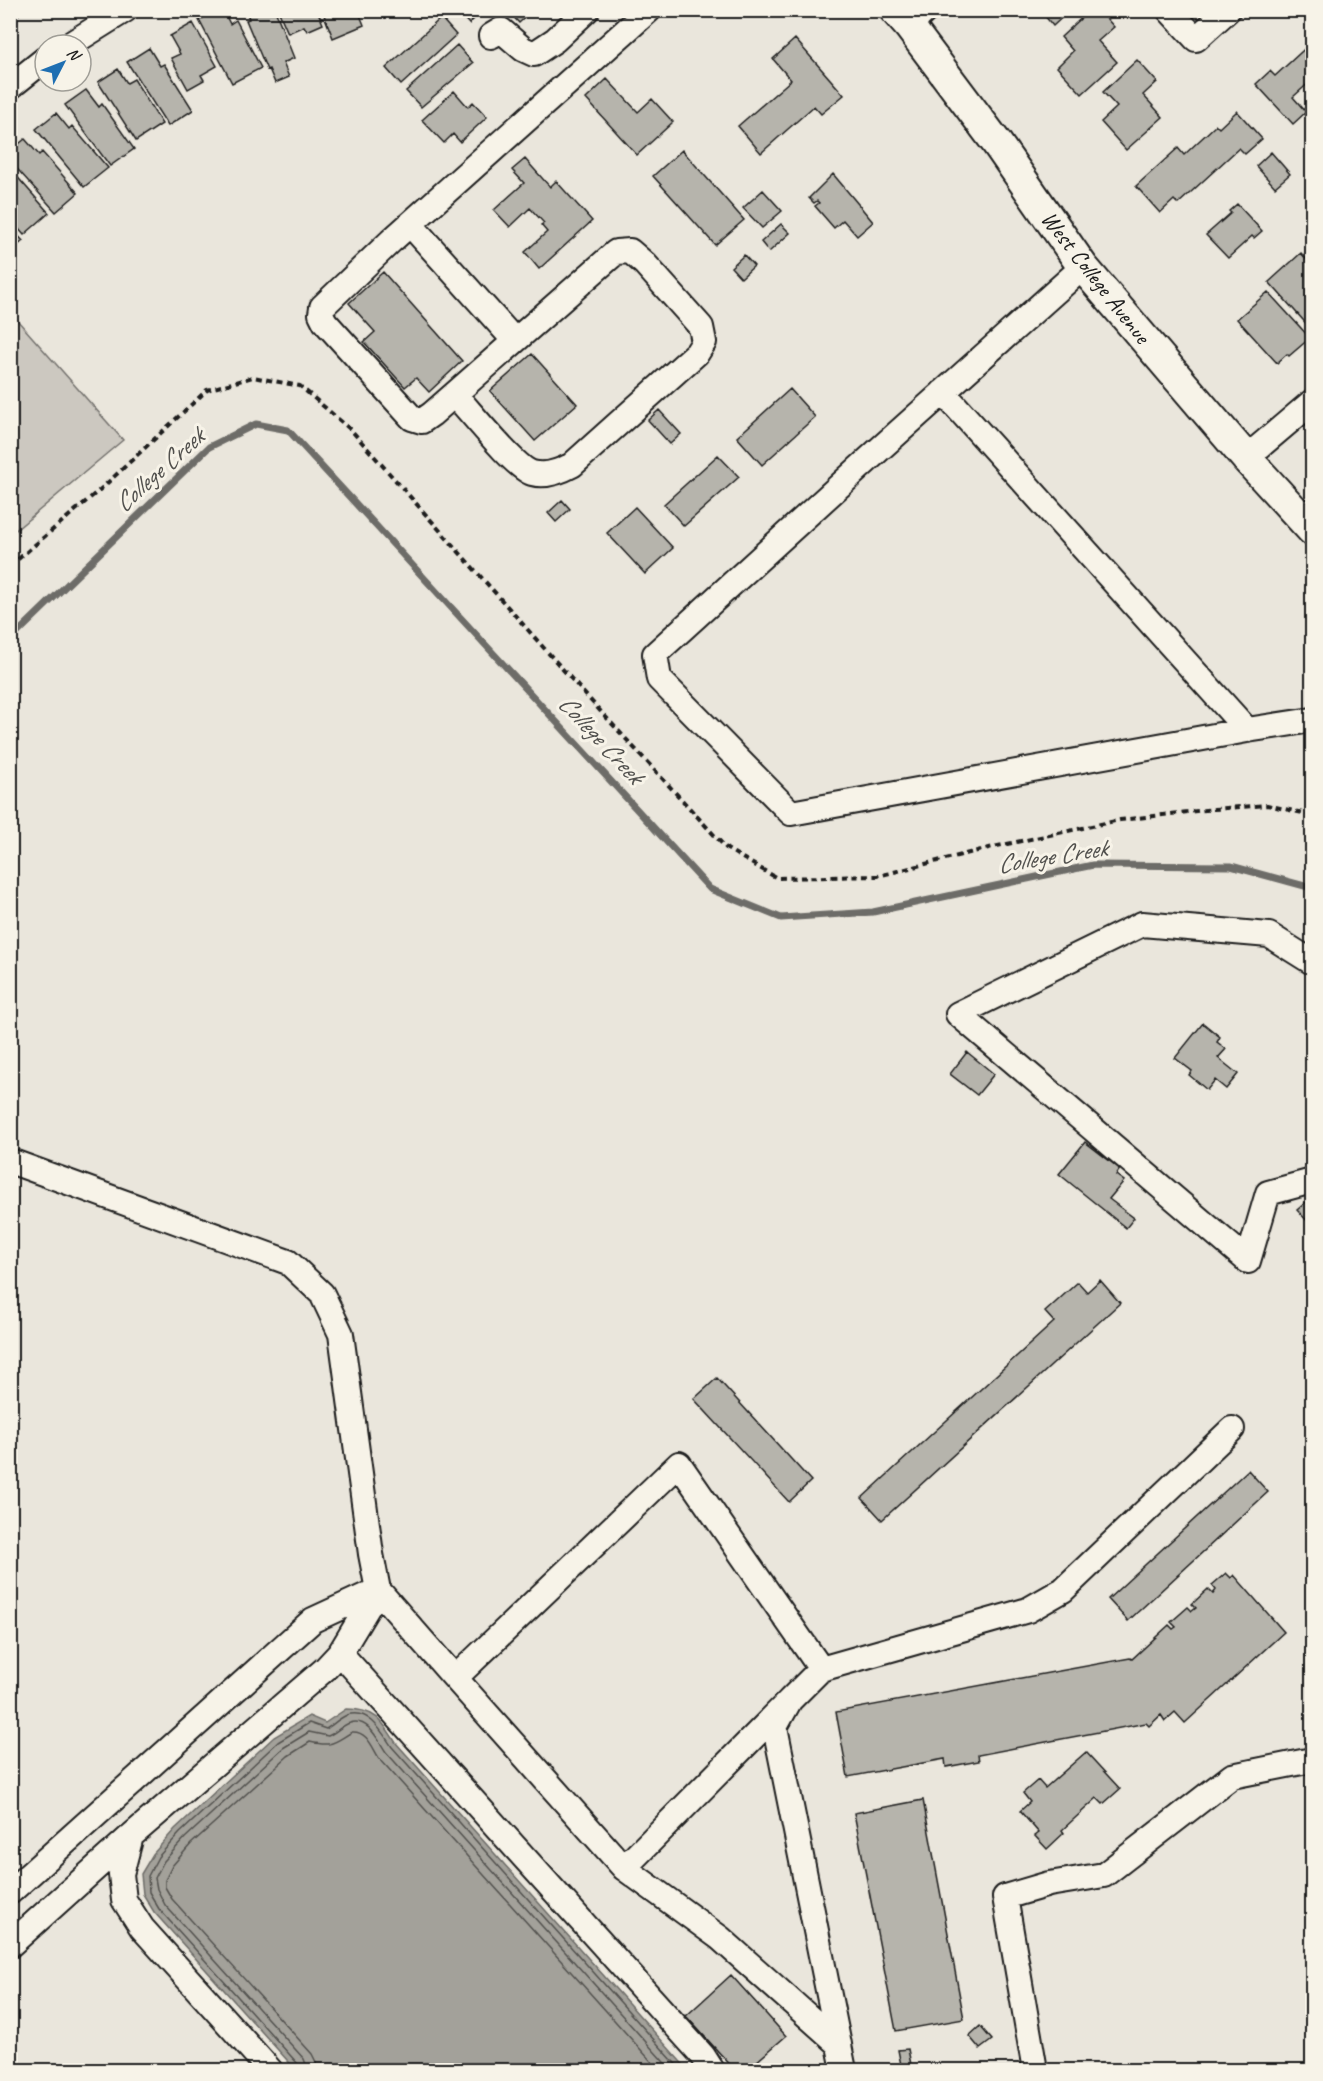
<svg xmlns="http://www.w3.org/2000/svg" width="1323" height="2081" font-family="Caveat,sans-serif">
  <rect width="100%" height="100%" fill="#eae6dc"/>
  <filter id="ink" filterUnits="userSpaceOnUse"><feTurbulence type="fractalNoise" baseFrequency=".0167" numOctaves="2"/><feDisplacementMap in="SourceGraphic" scale="12" xChannelSelector="R" yChannelSelector="G"/><feConvolveMatrix kernelMatrix="1 2 1 2 8 2 1 2 1" color-interpolation-filters="sRGB"/></filter>
  <g filter="url(#ink)">
    <path fill="#ccc8c0" stroke="#74726e" stroke-width="1.5" d="M10,312L123,440L11,534H10Z"/>
    <path fill="#a3a19a" stroke="#6d6c68" stroke-width="1.5" d="M346,1709C375,1709 382,1720 396,1743L688,2070H296L154,1912L143,1894L141,1874L153,1854L175,1829L274,1737L309,1716L325,1723Z"/>
    <g fill="none" stroke-linecap="round" stroke-linejoin="round">
      <path stroke="#52514e" stroke-width="1.5" d="M300,2070L298,2064L159,1909L149,1892L148,1876L158,1857L180,1833L278,1742L309,1723L326,1729C333,1725 339,1718 347,1715C369,1708 382,1732 392,1747L681,2070
        M308,2070L304,2059L165,1905L157,1889L155,1878L164,1861L185,1838L283,1748L309,1732L328,1736C336,1733 342,1725 350,1723C368,1717 378,1740 386,1752L671,2070
        M317,2070L316,2062L312,2054L172,1899L165,1887V1880L172,1866L191,1844L288,1756L310,1742C333,1747 333,1743 352,1732C367,1731 372,1747 379,1758L659,2070"/>
      <path stroke="#6d6c68" stroke-width="7" d="M10,640L209,447L256,424L288,430L710,889L781,918L873,912L1093,865L1231,866L1312,888"/>
    </g>
    <path fill="#b6b4ac" stroke="#1c1c1c" stroke-width="1.5" d="M10,10H24L10,21Z
      M218,10H223L230,24L236,20L261,68L232,83L199,20Z
      M246,10H275L294,58L283,63L289,77L275,83L269,69L267,70L246,20L249,19Z
      M278,10H317L323,24L307,31L304,26L288,33Z
      M322,10H358L364,25L333,38Z
      M456,10H483L469,24Z
      M507,10H533L519,23Z
      M1040,10H1070L1053,26Z
      M1090,10H1099L1114,27L1098,41L1117,62L1082,94L1057,67L1073,51L1061,37Z
      M441,18L456,35L401,85L386,68Z
      M193,23L217,66L201,75L204,80L188,89L171,58L180,54L170,36Z
      M795,39L844,95L821,114L814,106L761,153L738,126L791,80L773,59Z
      M1312,42V80L1293,97L1306,112L1293,124L1256,84L1270,71L1275,76Z
      M457,45L473,63L421,107L406,91Z
      M149,48L160,66L164,64L193,110L168,126L127,62Z
      M1137,60L1157,82L1143,95L1163,117L1126,150L1101,122L1117,107L1103,92Z
      M118,69L127,83L134,79L162,124L136,141L98,82Z
      M607,79L638,112L652,99L673,122L637,155L586,99Z
      M86,90L99,107L102,104L134,149L110,166L65,105Z
      M454,91L468,107L473,102L487,117L460,142L453,134L444,143L422,120Z
      M1237,111L1262,139L1245,154L1239,148L1178,204L1174,200L1160,213L1136,186L1178,148L1184,155L1216,125L1219,128Z
      M56,113L69,129L72,126L108,168L84,187L36,129Z
      M25,139L39,155L42,152L78,193L56,212L10,161V151Z
      M682,150L744,220L715,245L653,176Z
      M1271,152L1290,174L1275,187L1256,166Z
      M525,159L550,187L556,181L592,221L539,269L525,252L547,232L541,225L544,223L530,208L510,227L494,210L524,183L512,170Z
      M13,172L49,213L24,235L10,219V174Z
      M833,174L873,222L857,236L843,220L834,228L815,206L819,203L817,201L814,203L809,198Z
      M763,190L782,211L762,228L743,208Z
      M1237,204L1262,231L1254,238L1252,236L1228,258L1206,235L1231,213L1229,211Z
      M781,224L790,233L769,252L761,242Z
      M10,227L23,241L10,252Z
      M1301,253L1312,266V330L1269,282Z
      M744,255L754,266L741,278L731,267Z
      M383,272L462,361L429,392L416,378L405,387L364,342L375,332L349,303Z
      M1268,292L1310,338L1289,356L1287,354L1277,363L1237,319Z
      M532,354L577,404L535,441L490,391Z
      M790,389L815,417L762,465L737,437Z
      M659,410L681,434L670,444L648,420Z
      M718,455L739,477L684,526L664,504Z
      M562,500L570,509L556,522L548,513Z
      M635,507L673,548L645,574L607,533Z
      M1203,1023L1220,1037L1217,1042L1226,1049L1218,1058L1238,1074L1226,1089L1215,1080L1207,1090L1189,1075L1192,1071L1175,1058Z
      M967,1052L994,1074L977,1095L950,1074Z
      M1085,1142L1120,1169L1116,1175L1124,1181L1109,1199L1134,1218L1126,1228L1059,1174Z
      M1312,1197V1224L1311,1225L1297,1210Z
      M1100,1280L1120,1303L882,1520L862,1498L1054,1322L1045,1312L1078,1282L1087,1292Z
      M717,1378L811,1481L789,1502L694,1399Z
      M1248,1470L1268,1492L1128,1621L1108,1599Z
      M1226,1573L1231,1578L1234,1575L1284,1632L1185,1723L1175,1712L1165,1721L1161,1715L1149,1726L1146,1723L978,1755L979,1761L946,1767L945,1759L848,1777L836,1712L1130,1658L1132,1659L1169,1625L1173,1629L1176,1627L1171,1622L1188,1607L1192,1611L1196,1608L1192,1604L1208,1589L1213,1594L1216,1590L1212,1585Z
      M1086,1752L1120,1789L1103,1804L1097,1798L1062,1830L1064,1833L1047,1849L1035,1836L1039,1833L1020,1811L1030,1802L1023,1793L1038,1780L1045,1788Z
      M923,1800L964,2019L896,2031L854,1813Z
      M731,1975L786,2036L747,2070H735L686,2016Z
      M980,2026L992,2040L980,2049L969,2036Z
      M908,2049L912,2070H902L898,2050Z"/>
    <g fill="none" stroke-linecap="round" stroke-linejoin="round">
      <g stroke="#1c1c1c" stroke-width="28">
        <path id="minor" d="M1169,10L1196,39L1228,10
          M909,26L926,10
          M491,36L501,30L523,49L534,54L555,40L587,10
          M69,45L125,10
          M10,87L45,59
          M410,224L515,341
          M1083,267L882,447L655,654L659,679L791,813L1247,730L1312,720
          M943,392L1247,730
          M455,395C470,411 515,468 532,473C546,477 561,471 572,465L697,353L704,342L701,327L645,264L630,251L616,252L432,414L422,421L412,418L325,322L321,314L322,307L391,241L649,10
          M1246,458L1312,402
          M1312,962L1269,935L1142,924L958,1014L1248,1261L1268,1193L1312,1181
          M10,1161L288,1262L322,1294L341,1334L371,1554L378,1590L313,1620L10,1892
          M340,1653L703,2056L712,2070
          M790,1700L624,1868L455,1678L679,1464L821,1669
          M131,1836L121,1874L124,1900L142,1928L270,2070
          M624,1868L720,1938L839,2044
          M10,1945L131,1836L325,1669L340,1653L378,1590L455,1678
          M844,2070L775,1727L790,1700L821,1669L1028,1610L1063,1590L1232,1429
          M1035,2070L1005,1897L1049,1884L1104,1875L1232,1776L1312,1760"/>
      </g>
      <g stroke="#1c1c1c" stroke-width="34">
        <path id="major" d="M895,10L909,26L996,142L1083,267L1246,458L1312,530"/>
      </g>
      <path stroke="#1c1c1c" stroke-width="4" stroke-dasharray="6 4.5" stroke-linecap="butt" d="M10,566L103,487L207,390L253,377L300,386L351,430L582,691L727,849L777,878L878,876L993,847L1120,820L1214,809L1267,805L1312,815"/>
      <use href="#minor" stroke="#f7f3e8" stroke-width="24"/>
      <use href="#major" stroke="#f7f3e8" stroke-width="30"/>
    </g>
  </g>
  <g text-anchor="middle" dominant-baseline="central" stroke-width="6" stroke-linejoin="round" paint-order="stroke">
    <g font-size="24" fill="#1c1c1c" stroke="#f7f3e8">
      <text transform="translate(1096 277) rotate(52)">West College Avenue</text>
    </g>
    <g font-size="26" font-style="italic" fill="#52514e" stroke="#f7f3e8">
      <text transform="translate(159 470) rotate(-42)">College Creek</text>
      <text transform="translate(601 739) rotate(47)">College Creek</text>
      <text transform="translate(1052 856) rotate(-9)">College Creek</text>
    </g>
  </g>
  <rect width="1323" height="2081" fill="none" stroke="#f7f3e8" stroke-width="36"/>
  <rect x="18" y="18" width="1287" height="2045" fill="none" stroke="#1c1c1c" stroke-width="2" filter="url(#ink)"/>
  <g transform="translate(63 63) rotate(48)"><circle r="28" fill="#f7f3e8" stroke="#9f9d96" stroke-width="1.5"/>
  <path d="M0-4.5L10 22L0 15L-10 22Z" fill="#1f6fb2"/>
  <text y="-9" font-size="16" font-weight="bold" text-anchor="middle" fill="#1c1c1c">N</text>
  </g>
</svg>
